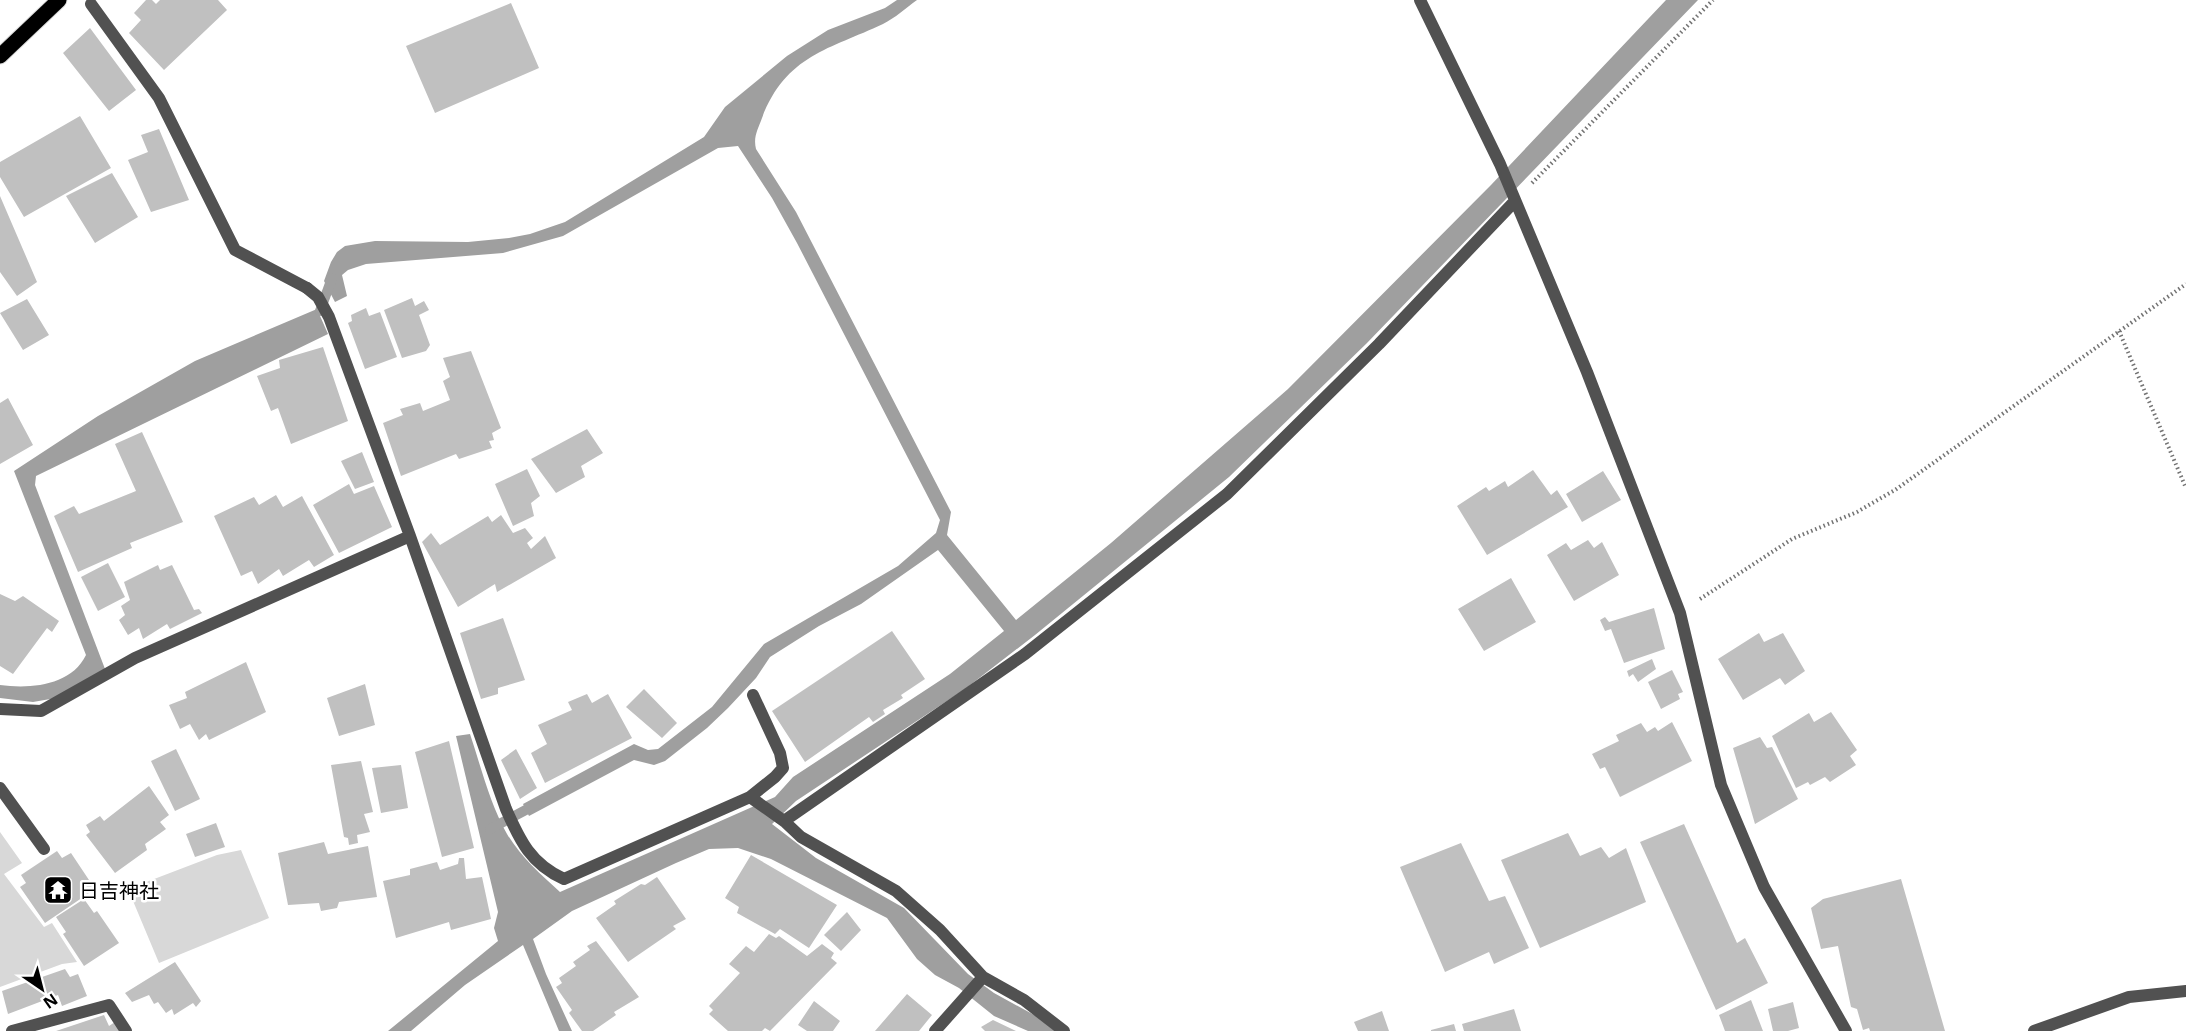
<svg xmlns="http://www.w3.org/2000/svg" width="2186" height="1031" font-family="'Noto Sans','Noto Sans JP',sans-serif">
  <rect width="100%" height="100%" fill="#fff"/>
  <path fill="#d8d8d8" d="M0,832L22,863L4,874L44,927L52,923L77,962L62,964L0,987Z
    M241,850L269,918L159,963L128,889L217,855Z"/>
  <path fill="#9f9f9f" d="M897,0H917C906,8 895,18 883,24C830,49 786,55 762,118C758,129 753,137 756,149L796,212L951,512L947,535L1016,620L1111,543L1288,389L1491,185L1666,0H1698L1367,343L1229,477L1035,635L965,689L796,801L772,824L816,858L904,908L968,974L994,993L1036,1016L1055,1031H1028L994,1016L959,988L935,975L917,959L887,918L771,859L738,848L709,849L676,863L572,911L533,939L546,974L572,1031H559L523,945L465,985L411,1031H388L498,941L494,928L498,912L456,736L470,734C481,767 490,804 507,834C521,857 540,874 560,892L775,797L793,777L950,674L1004,631L938,550L861,604L819,626L770,657L756,678L728,708L707,728L665,761L654,765L634,760L529,816L523,804L634,744L648,750L658,749L712,707L764,644L898,566L936,533L940,520L797,243L772,198L738,146L718,148L563,236L503,253L366,264L348,270L342,275L347,296L335,302L324,281L331,262L337,252L345,246L375,241L468,242L509,238L530,234L565,222L704,137L725,107L787,56L828,30L885,8Z
    M317,309L328,334L36,476L35,485L105,669L56,698L33,702L0,698V685C30,689 71,686 86,655L14,471L98,416L195,361Z"/>
  <g fill="none" stroke-linecap="round" stroke-linejoin="round">
    <path stroke="#9f9f9f" stroke-width="10" d="M320,311L332,278
      M490,829L537,804"/>
  </g>
  <path fill="#c0c0c0" d="M146,0H152L156,4L160,0H218L227,10L164,70L129,33L141,20L134,13Z
    M511,3L539,68L435,113L406,46Z
    M90,28L136,90L109,111L63,53Z
    M80,116L111,168L24,217L0,177V162Z
    M159,129L189,200L151,212L128,160L148,152L141,135Z
    M112,173L138,217L95,243L66,196Z
    M0,196L37,282L17,296L0,272Z
    M412,298L415,306L424,301L429,310L419,315L430,345L426,351L402,358L384,310Z
    M27,299L49,335L23,350L0,313Z
    M366,308L369,316L380,312L397,357L365,369L348,323L352,321L351,315Z
    M323,347L348,421L291,444L278,408L271,411L257,376L280,368L279,360Z
    M471,351L501,428L492,433L494,440L489,441L492,448L459,459L456,454L401,476L383,423L403,415L400,409L420,403L423,411L450,400L443,381L450,377L443,358Z
    M8,398L33,445L0,464V403Z
    M587,429L603,453L581,466L585,477L556,493L531,459Z
    M142,432L183,522L130,543L132,548L78,572L54,516L74,506L79,514L136,491L115,444Z
    M362,452L374,482L355,489L341,461Z
    M527,469L540,496L531,503L534,516L513,526L495,484Z
    M1533,470L1551,495L1557,490L1568,507L1487,555L1457,506L1486,487L1489,491L1505,481L1508,487Z
    M1603,471L1621,500L1582,522L1566,494Z
    M349,484L354,494L374,486L392,527L339,553L313,505Z
    M276,495L283,507L302,496L334,555L314,567L309,560L283,576L279,569L258,584L252,571L241,576L214,516L254,497L259,505Z
    M501,515L513,533L525,528L533,538L527,543L531,549L545,536L556,558L497,592L495,584L458,607L422,542L431,533L440,545L488,516L492,522Z
    M1588,540L1594,548L1602,542L1619,575L1574,601L1547,555L1566,543L1571,550Z
    M108,563L125,597L98,611L81,577Z
    M158,565L160,570L172,565L194,610L199,609L202,613L170,629L167,624L143,639L139,628L128,635L119,620L125,615L121,606L130,600L124,582Z
    M1511,578L1536,622L1484,651L1458,609Z
    M0,594L15,601L23,596L59,621L52,632L47,628L13,674L0,666Z
    M1654,608L1665,649L1624,663L1611,629L1605,631L1600,620L1605,617L1609,622Z
    M503,618L525,680L498,688V694L481,699L460,633Z
    M892,631L925,679L901,695L903,698L883,710L885,714L873,722L869,717L805,762L772,711Z
    M1759,633L1764,642L1783,633L1805,671L1785,685L1780,678L1743,700L1718,659Z
    M1652,659L1656,669L1638,682L1633,674L1629,677L1627,671Z
    M246,662L266,712L209,740L206,734L199,740L190,724L180,729L169,705L187,698L185,692Z
    M1672,670L1683,692L1678,694L1680,699L1661,709L1648,682Z
    M365,684L375,725L339,736L327,698Z
    M644,689L677,723L662,738L626,707Z
    M587,694L592,703L608,694L632,738L545,783L531,753L547,744L538,725L572,710L568,702Z
    M1831,712L1857,750L1850,756L1856,765L1830,782L1825,777L1810,785L1808,782L1796,788L1772,736L1809,713L1814,722Z
    M1672,722L1692,761L1620,797L1605,767L1600,769L1592,754L1619,741L1616,735L1641,723L1647,732L1655,727L1658,731Z
    M1760,737L1767,748L1772,747L1798,799L1755,824L1733,748Z
    M449,741L474,848L442,857L415,752Z
    M176,749L200,799L175,811L151,761Z
    M516,749L537,788L520,799L501,760Z
    M361,761L373,812L364,814L370,832L357,835L358,843L349,845L348,838L344,837L331,765Z
    M401,765L408,808L381,813L372,768Z
    M149,786L169,815L160,822L166,829L145,844L147,850L115,873L86,835L90,832L86,825L100,816L104,821Z
    M216,823L225,847L195,857L186,834Z
    M1684,824L1737,943L1745,938L1768,983L1716,1010L1640,842Z
    M1568,833L1580,856L1601,847L1609,858L1626,848L1646,902L1540,948L1501,860Z
    M324,842L328,854L368,846L377,897L339,902L337,908L321,911L319,903L288,905L278,853Z
    M1461,843L1489,901L1505,896L1529,948L1494,964L1489,952L1445,972L1400,867Z
    M57,851L62,858L71,853L95,889L45,923L20,887L26,883L21,875Z
    M751,855L837,905L809,948L780,929L775,934L737,913L739,907L725,898Z
    M459,858H464L466,879L482,877L491,919L451,930L449,922L396,938L383,881L410,875V869L437,862L440,870L458,864Z
    M657,877L686,919L673,926L676,929L628,962L596,918L616,904L614,901L641,884L645,885Z
    M1901,879L1945,1031H1870L1869,1028L1863,1030L1857,1009L1851,1007L1838,946L1821,949L1811,908L1823,899Z
    M84,899L94,913L97,911L119,943L84,966L63,934L66,932L56,917Z
    M847,912L861,930L841,951L824,935Z
    M769,934L776,938L779,936L807,956L822,944L834,953L831,958L837,963L770,1031L765,1028L762,1031H728L709,1014L713,1010L709,1006L740,973L729,964L746,946L754,952Z
    M596,941L639,997L614,1012L616,1015L593,1031H582L569,1013L572,1010L556,987L562,983L559,978L576,966L573,962L590,950L587,946Z
    M175,962L201,1001L196,1007L193,1003L174,1015L172,1009L166,1013L158,1002L154,1004L149,995L132,1002L125,993Z
    M65,969L70,977L78,974L87,996L62,1006L58,995L8,1014L2,991Z
    M907,994L932,1015L919,1031H875Z
    M1751,1000L1763,1031H1725L1719,1015Z
    M814,1001L840,1021L833,1031H807L798,1025Z
    M1793,1002L1799,1028L1788,1031H1773L1768,1009Z
    M1514,1009L1521,1031H1464L1462,1024Z
    M1382,1011L1389,1031H1358L1354,1022Z
    M104,1015L109,1026L115,1022L122,1031H56Z
    M993,1020L1016,1031H985L981,1027Z
    M1454,1024L1456,1031H1431V1030Z"/>
  <g fill="none" stroke-linecap="round" stroke-linejoin="round">
    <g stroke="#dbdbdb" stroke-width="17">
      <path id="primary" d="M0,56L59,0"/>
    </g>
    <path stroke="#737373" stroke-width="4" stroke-dasharray="1.5 3" stroke-linecap="butt" d="M1532,183L1713,0
      M2119,331L2186,488
      M1700,599L1792,539L1857,512L1895,490L2186,284"/>
    <path stroke="#515151" stroke-width="12" d="M91,4L159,98L235,250L307,288
      M0,788L44,849
      M12,1031L109,1005L126,1031"/>
    <path stroke="#515151" stroke-width="12" d="M1420,0L1500,164L1587,372L1680,613L1721,785L1764,887L1846,1031
      M307,288L318,297L329,317L410,536L506,809C520,841 531,864 564,879L750,797L775,777L783,768L780,753L753,695
      M0,709L41,711L135,658L410,536
      M750,797L784,821L801,837L896,891L940,930L983,977L1024,1000L1064,1031
      M784,821L1025,654L1227,494L1379,344L1515,201
      M935,1031L983,977
      M2034,1031L2129,997L2186,991"/>
    <use href="#primary" stroke="#000" stroke-width="15"/>
  </g>
  <defs>
    <g id="temple-square" transform="scale(1.5)"><rect x="-9" y="-9" width="18" height="18" rx="4" fill="#000" stroke="#fff"/><path d="M0-6L5-2H3V0L6.5 2.5H4V6H1.5V3h-3V6H-4V2.5H-6.5L-3 0V-2H-5Z" fill="#fff"/></g>
  </defs>
  <g fill-rule="evenodd">
    <use href="#temple-square" x="58" y="890"/>
  </g>
  <g text-anchor="middle" dominant-baseline="central" stroke-width="5" stroke-linejoin="round" paint-order="stroke">
    <g font-size="20" fill="#000" stroke="#fff" text-anchor="start">
      <text x="79" y="890">日吉神社</text>
    </g>
  </g>
  <g transform="translate(42 989) rotate(145)" stroke="#ffffff" stroke-width="4.5" paint-order="stroke">
  <path d="M0-4.5L10 22L0 15L-10 22Z" fill="#000000"/>
  <text y="-9" font-size="16" font-weight="bold" text-anchor="middle" fill="#000000">N</text>
  </g>
</svg>
